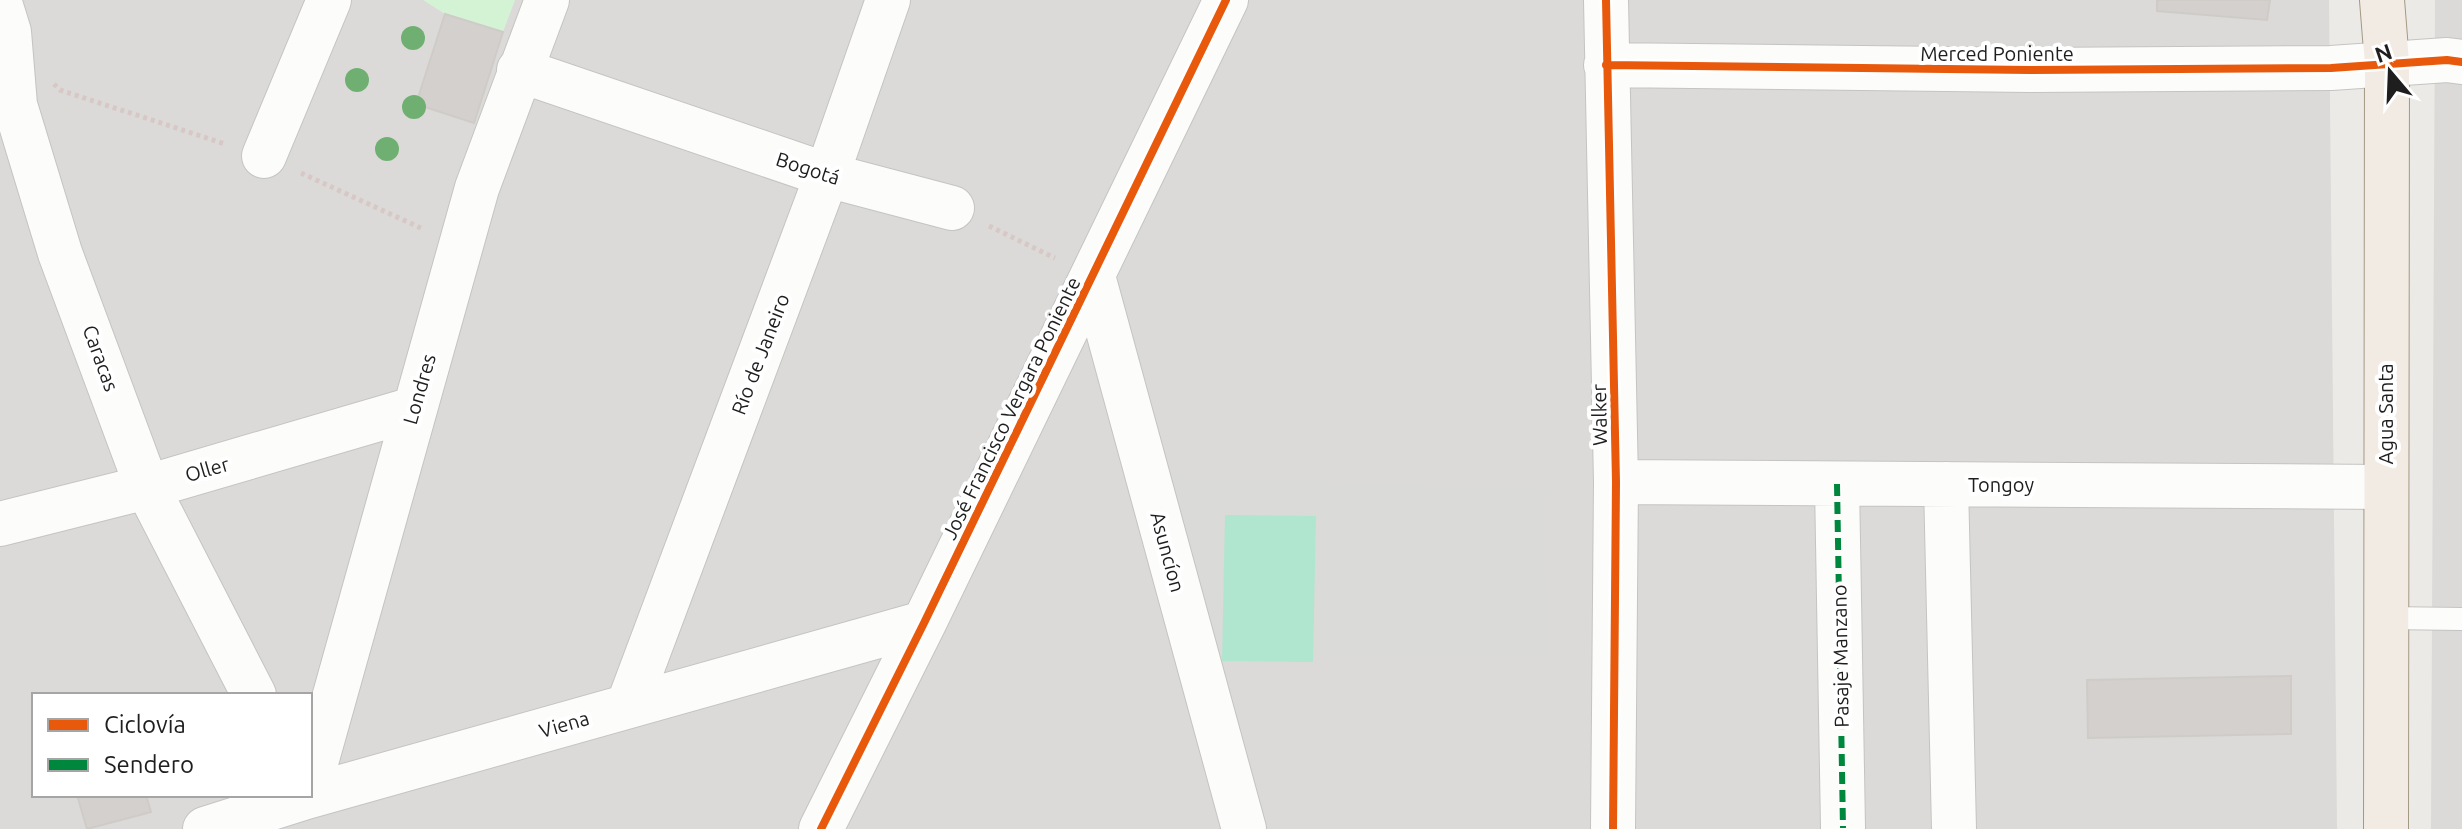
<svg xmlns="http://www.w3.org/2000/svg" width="2462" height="829" font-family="Ubuntu,sans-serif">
  <rect width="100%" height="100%" fill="#eceae7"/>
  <path fill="#dbdad8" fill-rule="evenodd" d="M0,0H2329L2337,829H0ZM34,695H310V795H34Z
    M2435,0H2462V829H2431Z"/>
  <path fill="#dadad8" d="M1158,476L1545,489L1547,657L1204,655Z"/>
  <path fill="#d3f3d4" d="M423,0H515L503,32L445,14Z"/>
  <path fill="#b0e5cf" d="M1225,515L1316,516L1313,662L1222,661Z"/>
  <path fill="#d3d0ce" stroke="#cfccc8" stroke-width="2" d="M2157,0H2270L2267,20L2157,11Z
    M445,14L503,32L474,123L416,104Z
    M2291,676V734L2088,738L2087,680Z
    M77,795H146L151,812L87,829Z"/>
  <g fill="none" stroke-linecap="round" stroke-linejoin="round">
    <g stroke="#c5c4c3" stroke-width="24">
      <path id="service" d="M2386,618L2462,619"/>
    </g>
    <g stroke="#c5c4c3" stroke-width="46">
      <path id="minor" d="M1606,0L1616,482L1613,829
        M0,3L9,32L15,105L60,253L147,487L254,695
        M1606,65L2030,70L2331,68L2447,60L2462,62
        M519,70L827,175L952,208
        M264,156L329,0
        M1093,276L1244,829
        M1616,482L2385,487
        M1837,484L1843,828
        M1946,484L1954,829
        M0,524L147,487L413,409
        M628,706L827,175L888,0
        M310,784L477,188L547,0
        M205,829L306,797L924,623
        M821,829L924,623L1226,0"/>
    </g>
    <g stroke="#a39883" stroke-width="46">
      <path id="primary" d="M2382,0L2387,63L2386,829"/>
    </g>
    <path stroke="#d7c8c6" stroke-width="5" stroke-dasharray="4 4" stroke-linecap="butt" d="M54,84L60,90L225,144
      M301,173L423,229
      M989,226L1055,258"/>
    <use href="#service" stroke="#fcfcfb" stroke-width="22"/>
    <use href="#minor" stroke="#fcfcfb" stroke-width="44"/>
    <use href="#primary" stroke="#f1ebe4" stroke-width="44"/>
    <path stroke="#00873e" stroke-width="6" stroke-dasharray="12 6" stroke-linecap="butt" d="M1837,484L1843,828"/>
    <g stroke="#fff" stroke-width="13">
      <path id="cycleway" d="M1606,0L1616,482L1613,829
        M1606,65L2030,70L2331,68L2447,60L2462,62
        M821,829L924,623L1226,0"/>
    </g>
    <use href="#cycleway" stroke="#e8590c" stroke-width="8"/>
  </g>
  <g fill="#6fb072">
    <circle cx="413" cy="38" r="12"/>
    <circle cx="357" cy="80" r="12"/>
    <circle cx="414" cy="107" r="12"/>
    <circle cx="387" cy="149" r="12"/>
  </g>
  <g text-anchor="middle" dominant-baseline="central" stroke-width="8" stroke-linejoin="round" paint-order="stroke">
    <g font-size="20" fill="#1e1e1e" stroke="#fff">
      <text x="1997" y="53">Merced Poniente</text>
      <text transform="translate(808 168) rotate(18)">Bogotá</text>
      <text transform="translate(760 354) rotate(-69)">Río de Janeiro</text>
      <text transform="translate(101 358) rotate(70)">Caracas</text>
      <text transform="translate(419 389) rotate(-74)">Londres</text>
      <text transform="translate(1011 408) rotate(-64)">José Francisco Vergara Poniente</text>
      <text transform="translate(2385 414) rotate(-90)">Agua Santa</text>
      <text transform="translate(1599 415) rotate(-91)">Walker</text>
      <text transform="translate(207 469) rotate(-16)">Oller</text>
      <text x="2001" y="484">Tongoy</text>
      <text transform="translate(1168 552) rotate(75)">Asuncíon</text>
      <text transform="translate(1840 656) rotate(-91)">Pasaje Manzano</text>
      <text transform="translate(564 724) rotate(-16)">Viena</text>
    </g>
  </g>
  <rect x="32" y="693" width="280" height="104" fill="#ffffff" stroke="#a5a5a5" stroke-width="2"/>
  <rect x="48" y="719" width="40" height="12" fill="#e8590c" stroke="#a5a5a5" stroke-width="2"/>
  <text x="104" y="733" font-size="24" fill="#1e1e1e">Ciclovía</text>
  <rect x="48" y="759" width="40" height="12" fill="#00873e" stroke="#a5a5a5" stroke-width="2"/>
  <text x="104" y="773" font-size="24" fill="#1e1e1e">Sendero</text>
  <g transform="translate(2390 72) rotate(341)" stroke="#ffffff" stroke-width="6" paint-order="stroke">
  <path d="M0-6L14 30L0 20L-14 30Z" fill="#1e1e1e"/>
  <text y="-12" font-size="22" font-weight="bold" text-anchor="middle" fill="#1e1e1e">N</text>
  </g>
</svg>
